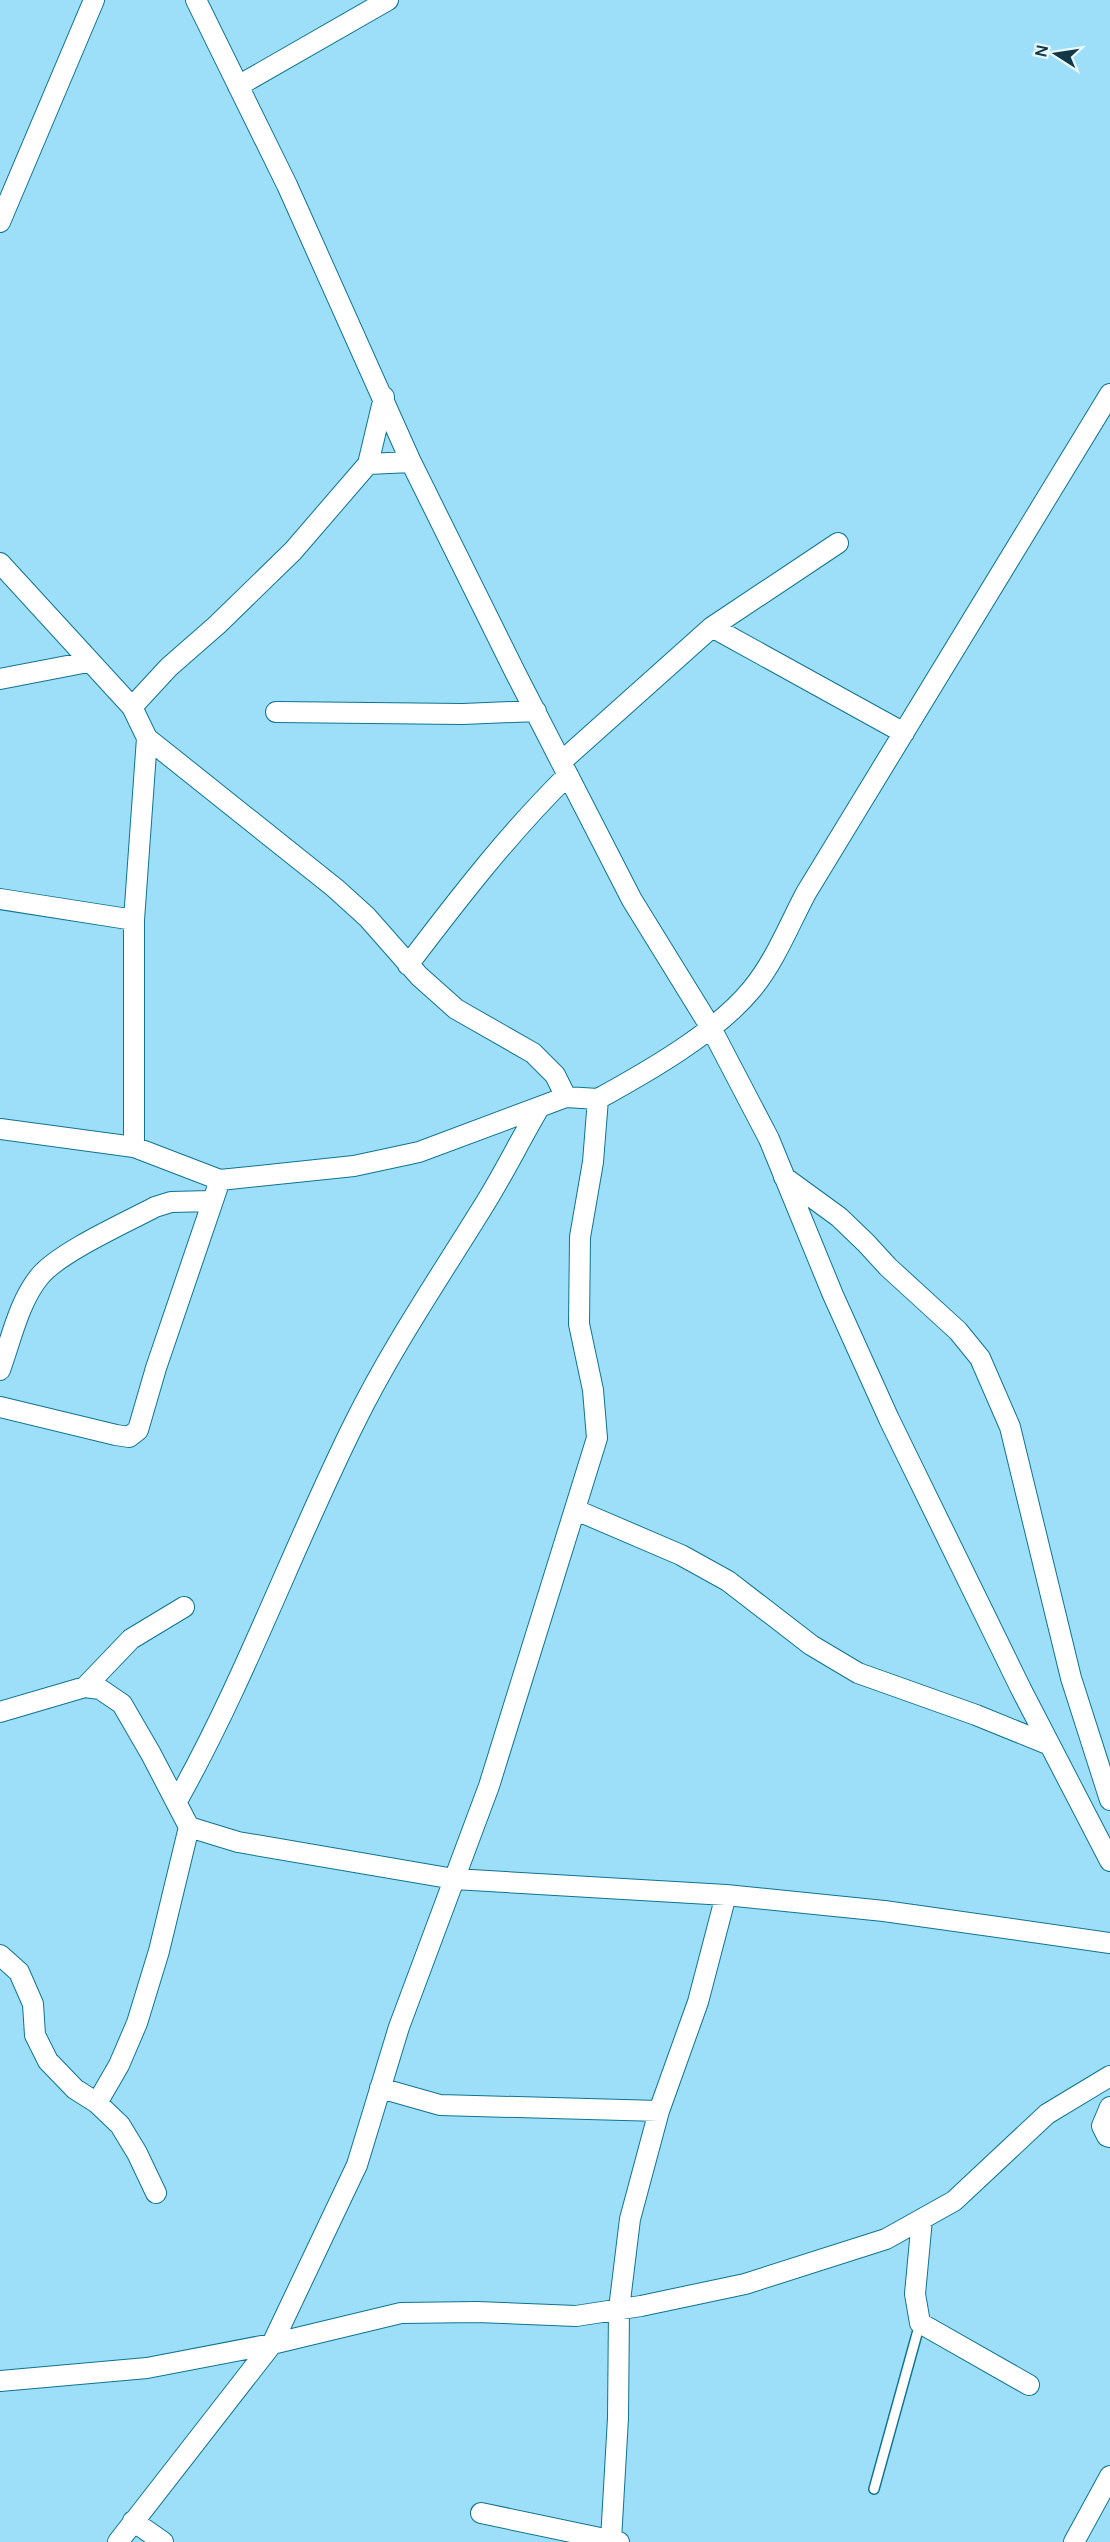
<svg xmlns="http://www.w3.org/2000/svg" width="1110" height="2542" font-family="Manrope,sans-serif">
  <rect width="100%" height="100%" fill="#9ddff9"/>
  <g fill="none" stroke-linecap="round" stroke-linejoin="round">
    <g stroke="#0f7491" stroke-width="12">
      <path id="lane" d="M874,2489L920,2323"/>
    </g>
    <g stroke="#0f7491" stroke-width="22">
      <path id="street" d="M196,0L287,185L411,462L516,674L632,900L711,1028L769,1139L833,1295L889,1419L1021,1689L1110,1861
        M238,86L388,0
        M0,222L94,0
        M368,464L411,462
        M0,563L132,707L147,738L134,920V1147
        M712,627L904,733
        M0,679L88,662
        M132,707L169,667L217,625L293,551L368,464L384,397
        M276,712L463,714L536,711
        M147,738L335,888L367,917L419,976L456,1009L533,1053L555,1075L566,1097
        M561,762L712,627L838,543
        M0,899L134,920
        M408,965C458,899 509,833 568,775
        M0,1129L134,1147L220,1180L354,1166L419,1152L566,1097L598,1099
        M784,1177L839,1217L866,1243L888,1267L958,1331L980,1358L1010,1427L1071,1678L1110,1800
        M0,1370C11,1340 19,1301 40,1276C60,1252 125,1223 155,1207L171,1202L211,1201
        M0,1407L116,1435L129,1437L138,1430L156,1368L220,1180
        M576,1510L681,1555L728,1581L811,1645L858,1673L976,1715L1050,1745
        M85,1687L100,1689L122,1704L151,1754L189,1827L238,1842L454,1879L726,1895L884,1911L1110,1943
        M0,1712L85,1687L131,1639L184,1607
        M177,1801C245,1680 292,1549 354,1424C391,1349 437,1281 481,1210C502,1177 519,1142 539,1108
        M0,1955L19,1972L33,2004L35,2035L48,2061L75,2089L97,2103L120,2125L137,2153L156,2193
        M380,2088L440,2105L659,2111
        M97,2103L119,2065L137,2023L159,1951L189,1827
        M1110,2107L1102,2126L1107,2136L1110,2137
        M922,2219L915,2294L920,2323L1029,2385
        M0,2381L147,2368L272,2344L401,2313L477,2312L576,2316L641,2306L745,2284L886,2239L954,2201L1047,2114L1110,2076
        M481,2513L619,2542
        M133,2521L163,2542
        M611,2540L618,2418L619,2309L630,2219L659,2111L698,2002L726,1895
        M118,2542L272,2344L357,2165L399,2027L489,1786L597,1438L593,1390L579,1324L580,1237L593,1162L598,1099C647,1072 716,1033 752,989C775,961 789,925 806,893L1110,394
        M1074,2542L1110,2476"/>
    </g>
    <use href="#lane" stroke="#fff" stroke-width="9"/>
    <use href="#street" stroke="#fff" stroke-width="20"/>
  </g>
  <g transform="translate(1056 54) rotate(282)" stroke="#e8f8fe" stroke-width="4.5" paint-order="stroke">
  <path d="M0-4.5L10 22L0 15L-10 22Z" fill="#133845"/>
  <text y="-9" font-size="16" font-weight="bold" text-anchor="middle" fill="#133845">N</text>
  </g>
</svg>
